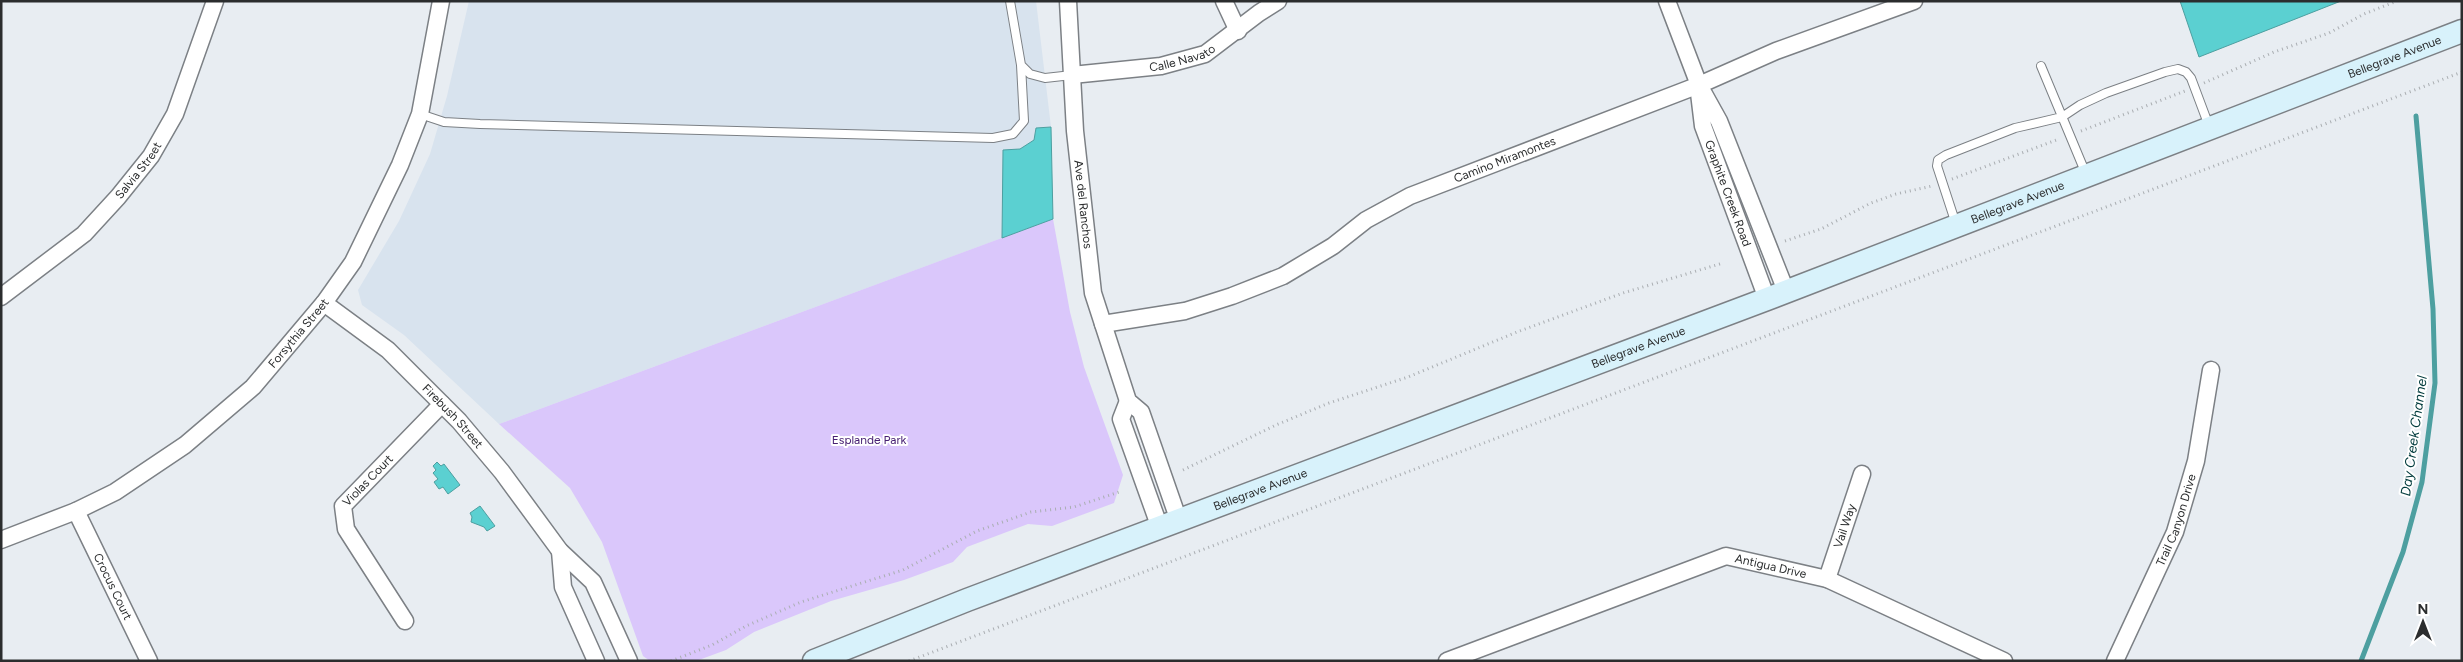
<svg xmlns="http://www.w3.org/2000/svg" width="2463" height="662" font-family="Figtree,sans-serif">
  <rect width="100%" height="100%" fill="#e8edf2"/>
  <path fill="#d8e3ee" d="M469,1H1036L1051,127L1036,128L1034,140L1020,149L1003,151L1002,238L499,424L404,335L362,305L358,290L399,221L430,154L447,96Z"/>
  <path fill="#dac7fb" d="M1053,219L1070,312L1084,367L1123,475L1114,503L1052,526L1028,524L967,547L953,562L904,580L831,601L754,632L726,650L696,661H650L643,656L602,542L570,488L499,424Z"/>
  <path fill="#5bd0d1" stroke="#4d9fa0" d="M2180,1H2341L2199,57Z
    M1051,127L1053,219L1002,238L1003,150L1020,149L1034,140L1036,128Z
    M437,462L441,466L444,464L460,485L448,494L443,487L439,489L434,482L438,479L433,473L436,470L433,466Z
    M480,506L495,526L487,531L484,527L471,522L472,517L470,513Z"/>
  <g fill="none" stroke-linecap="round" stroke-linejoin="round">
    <path stroke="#4d9fa0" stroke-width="5" d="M2361,661L2403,552L2422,482L2435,383L2433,309L2416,116"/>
    <g stroke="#7c8085" stroke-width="10">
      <path id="service" d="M1010,1L1021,65L1030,74L1045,78L1072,75
        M2041,66L2086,174
        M420,114L444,122L480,124L993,138L1013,134L1024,121L1021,65
        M1956,224L1937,166L1938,160L1946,155L2015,128L2062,117L2080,105L2106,93L2165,72L2178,69L2186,72L2191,78L2209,126"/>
    </g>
    <g stroke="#7c8085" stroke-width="19">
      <g id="minor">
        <path id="s1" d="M1068,1L1075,131L1093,293L1128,401L1141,412L1179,521"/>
        <path d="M1224,1L1238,31"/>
        <path d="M1667,1L1699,85L1719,121L1786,291"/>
        <path id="s2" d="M1072,75L1161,66L1205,54L1259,13L1278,1"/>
        <path id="s3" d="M1699,93L1703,126L1767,299"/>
        <path id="s4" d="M1,297L84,234L118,197L151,156L175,114L215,1"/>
        <path id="s5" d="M324,303L388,350L459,421L502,472L560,551L593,582L629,661"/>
        <path id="s6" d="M1103,324L1185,311L1232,296L1283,276L1333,246L1366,220L1410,196L1699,85L1776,51L1914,1"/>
        <path d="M1128,401L1121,419L1160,528"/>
        <path id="s7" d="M76,511L149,661"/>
        <path id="s8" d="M1,540L76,511L115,492L185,445L253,387L324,303L353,262L400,165L420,114L441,1"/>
        <path d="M560,551L563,587L596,661"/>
        <path id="s9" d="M1827,579L1862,474"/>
        <path id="s10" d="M405,621L346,529L343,506L442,404"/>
        <path id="s11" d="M1447,661L1726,556L1827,579L2004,661"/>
        <path id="s12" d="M2115,661L2175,532L2196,461L2211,370"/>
      </g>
    </g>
    <g stroke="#7c8085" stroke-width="25">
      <g id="secondary">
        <path id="s13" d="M814,661L967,600L1767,299L2462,31"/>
      </g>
    </g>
    <path stroke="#aaaeb2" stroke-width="3" stroke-dasharray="1 4" stroke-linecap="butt" d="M2204,83L2274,52L2329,33L2364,14L2397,1
      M2081,131L2185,91
      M1952,179L2059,139
      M1785,241L1821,229L1871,203L1896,194L1932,186
      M1183,470L1276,425L1329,403L1408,377L1517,332L1623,293L1723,263
      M671,661L712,645L746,626L801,602L903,570L977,531L1031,512L1074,507L1122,491
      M909,661L2462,72"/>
    <use href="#service" stroke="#fff" stroke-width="8"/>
    <use href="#minor" stroke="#fff" stroke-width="16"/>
    <use href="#secondary" stroke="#d8f2fb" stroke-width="22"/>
  </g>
  <g text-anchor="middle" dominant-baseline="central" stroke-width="4" stroke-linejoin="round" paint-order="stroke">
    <g font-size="12" fill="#2b2d2e" stroke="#fff">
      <text stroke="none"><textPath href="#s2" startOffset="112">Calle Navato</textPath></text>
      <text stroke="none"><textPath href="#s13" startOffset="1692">Bellegrave Avenue</textPath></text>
      <text stroke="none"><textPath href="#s6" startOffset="439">Camino Miramontes</textPath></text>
      <text stroke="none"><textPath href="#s4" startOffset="188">Salvia Street</textPath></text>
      <text stroke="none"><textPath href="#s3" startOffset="105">Graphite Creek Road</textPath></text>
      <text stroke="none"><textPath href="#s13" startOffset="1288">Bellegrave Avenue</textPath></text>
      <text stroke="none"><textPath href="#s1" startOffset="204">Ave del Ranchos</textPath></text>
      <text stroke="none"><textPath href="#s8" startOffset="368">Forsythia Street</textPath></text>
      <text stroke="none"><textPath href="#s13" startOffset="882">Bellegrave Avenue</textPath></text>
      <text stroke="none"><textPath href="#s5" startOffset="172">Firebush Street</textPath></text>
      <text stroke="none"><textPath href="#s10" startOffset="168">Violas Court</textPath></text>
      <text stroke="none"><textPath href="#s13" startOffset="478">Bellegrave Avenue</textPath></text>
      <text stroke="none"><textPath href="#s12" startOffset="154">Trail Canyon Drive</textPath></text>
      <text stroke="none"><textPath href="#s9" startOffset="56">Vail Way</textPath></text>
      <text stroke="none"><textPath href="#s11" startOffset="344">Antigua Drive</textPath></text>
      <text stroke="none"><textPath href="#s7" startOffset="84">Crocus Court</textPath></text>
    </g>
    <g font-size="12" fill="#472072" stroke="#fff">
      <text x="869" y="440">Esplande Park</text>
    </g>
    <g font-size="14" font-style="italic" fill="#013b3c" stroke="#fff">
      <text transform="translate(2414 436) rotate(-82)">Day Creek Channel</text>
    </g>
  </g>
  <rect width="2463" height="662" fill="none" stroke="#2b2d2e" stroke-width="5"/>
  <g transform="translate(2423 622)" stroke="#ffffff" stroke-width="4" paint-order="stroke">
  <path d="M0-4L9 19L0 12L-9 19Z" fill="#2b2d2e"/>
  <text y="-8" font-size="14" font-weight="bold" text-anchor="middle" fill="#2b2d2e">N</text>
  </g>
</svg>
